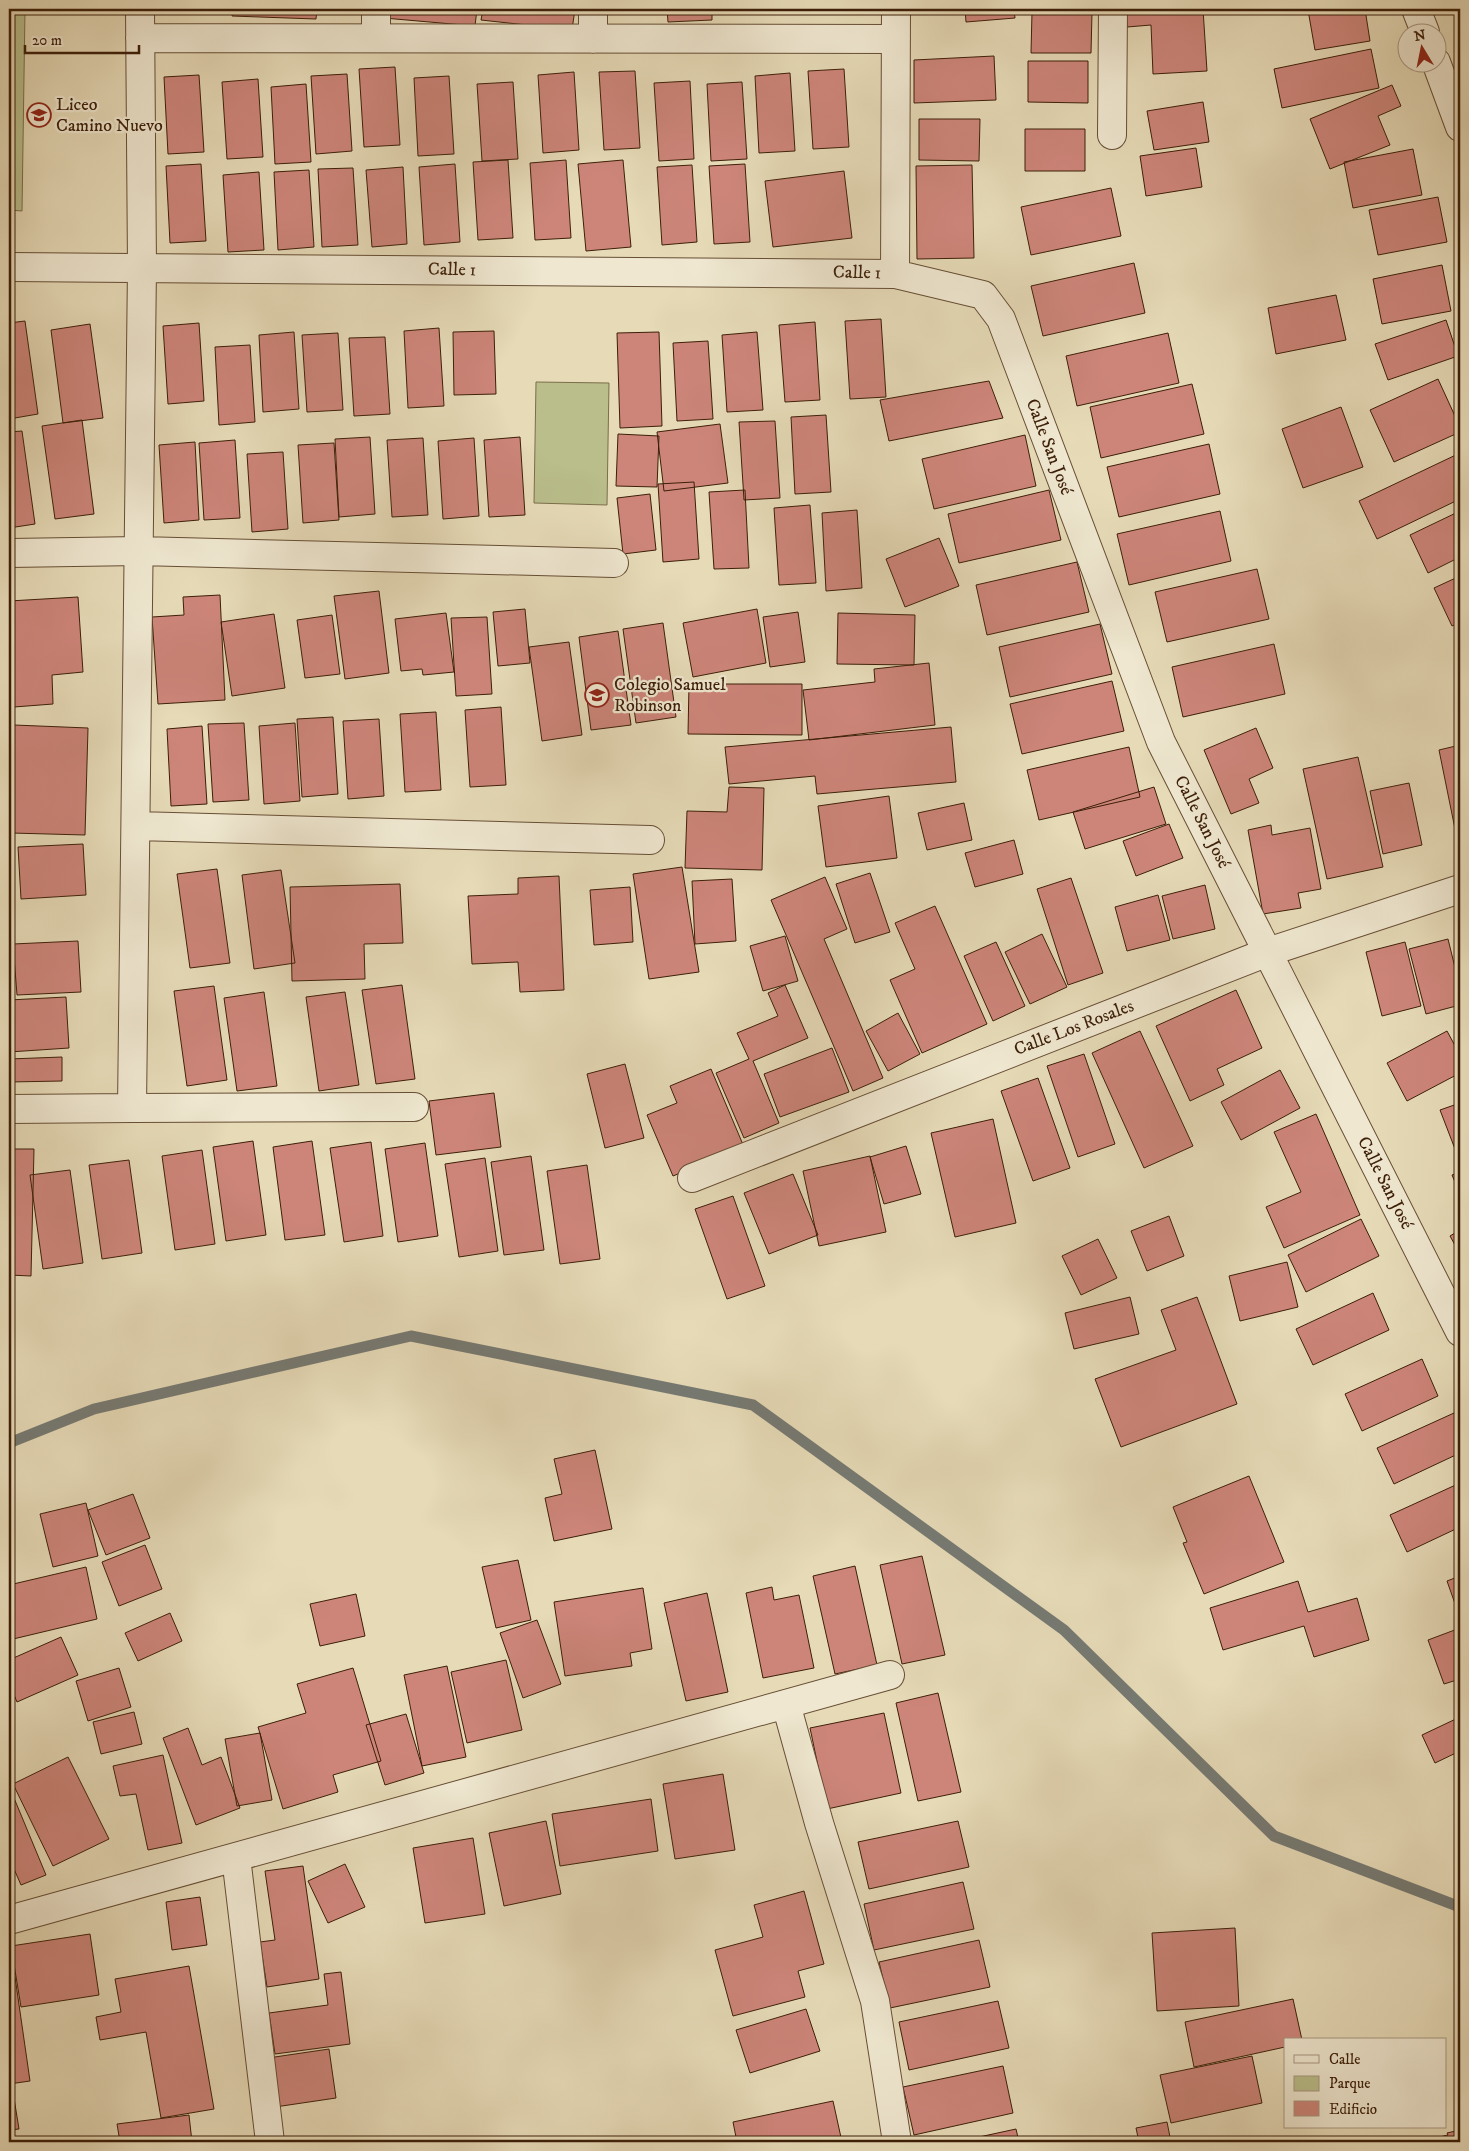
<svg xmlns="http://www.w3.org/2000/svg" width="1469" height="2151" font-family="'IM FELL DW Pica',serif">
  <rect width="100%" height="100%" fill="#e6dab7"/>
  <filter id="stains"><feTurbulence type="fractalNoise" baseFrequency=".004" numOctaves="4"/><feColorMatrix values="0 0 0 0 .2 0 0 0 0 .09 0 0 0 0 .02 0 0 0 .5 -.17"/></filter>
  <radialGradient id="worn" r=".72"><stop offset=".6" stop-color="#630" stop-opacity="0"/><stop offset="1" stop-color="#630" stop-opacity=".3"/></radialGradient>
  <path fill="#b9be8b" stroke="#7b6e4a" d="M9,9H25L22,211L9,210Z
    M536,382L609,383L607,505L534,503Z"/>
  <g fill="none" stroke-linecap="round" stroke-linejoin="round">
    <path stroke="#767a73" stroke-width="11" d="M9,1443L94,1409L411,1336L753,1405L1064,1630L1274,1836L1460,1907"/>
  </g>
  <path fill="#cd857a" stroke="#3d1f09" d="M146,9H231L230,14L146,10Z
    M233,9H317L316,19L232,16Z
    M385,9H477L475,26L384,18Z
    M483,9H575L572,30L481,20Z
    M667,9H712V20L668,22Z
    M965,9H1014L1015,18L966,22Z
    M1126,9H1203L1207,71L1153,74L1151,25L1127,27Z
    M1317,9H1365L1370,41L1315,50L1308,10Z
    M1032,12H1092L1091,53H1031Z
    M1371,49L1379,88L1282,108L1274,69Z
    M994,56L996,100L914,103V60Z
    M1028,61H1088V103L1028,102Z
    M395,67L400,145L364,147L359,69Z
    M844,69L849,147L813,149L808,71Z
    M635,71L640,148L604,150L599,72Z
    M574,72L579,150L543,153L538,75Z
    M790,73L795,151L759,153L755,76Z
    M347,74L352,151L316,154L311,76Z
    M199,75L204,152L168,154L164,77Z
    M449,76L454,154L418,156L414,78Z
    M258,79L263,157L227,159L222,82Z
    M690,81L694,159L659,161L654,83Z
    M513,82L518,159L482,161L477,84Z
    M742,82L747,159L711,161L707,84Z
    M306,84L311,162L275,164L271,87Z
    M1392,85L1401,106L1378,116L1390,145L1330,169L1310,119Z
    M1203,102L1209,142L1154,150L1147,111Z
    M919,119H980L979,161L919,160Z
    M1025,129H1085V171H1025Z
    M1196,148L1202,187L1146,196L1140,156Z
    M1413,149L1422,195L1353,208L1344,162Z
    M508,160L513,238L478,240L473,162Z
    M566,160L571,238L535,240L530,163Z
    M623,160L631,247L586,251L578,164Z
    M201,164L206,241L170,243L166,166Z
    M455,164L460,242L424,245L419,167Z
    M745,164L750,242L714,244L709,166Z
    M692,165L697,242L662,245L657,167Z
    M972,165L974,258L917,259L916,166Z
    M403,167L407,244L372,247L366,170Z
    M353,168L358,245L322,247L318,169Z
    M309,170L314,247L278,250L274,172Z
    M844,171L852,238L773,247L765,181Z
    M259,172L264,250L228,252L223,175Z
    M1111,188L1121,236L1031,255L1021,207Z
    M1438,197L1447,242L1378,255L1369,210Z
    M1134,263L1145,313L1043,336L1031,286Z
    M1442,265L1451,311L1382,324L1373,279Z
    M1336,295L1346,340L1276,354L1268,308Z
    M881,319L886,397L850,399L845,321Z
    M1446,320L1458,356L1388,380L1375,344Z
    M25,321L38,414L9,419V323Z
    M815,322L820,400L785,402L779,325Z
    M199,323L204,401L168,404L163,326Z
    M90,324L103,418L63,423L51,330Z
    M439,328L444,406L408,408L404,331Z
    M494,331L496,394L454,395L453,332Z
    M294,332L299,409L263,412L259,335Z
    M659,332L662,426L620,428L617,333Z
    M757,332L763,410L727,412L722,335Z
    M338,333L343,410L307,412L302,335Z
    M1168,333L1179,383L1077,406L1066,356Z
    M385,337L390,414L354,416L349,338Z
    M708,341L713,419L677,421L673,343Z
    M250,345L255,422L219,425L215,347Z
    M1438,379L1460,427V432L1394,462L1370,410Z
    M989,381L1003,418L889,441L880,400Z
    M1192,384L1204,434L1101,458L1090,407Z
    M1341,407L1363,467L1303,488L1282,429Z
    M826,415L831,492L795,494L791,417Z
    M82,420L94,514L55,519L42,426Z
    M775,421L780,498L744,500L739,422Z
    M720,424L728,483L664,491L657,432Z
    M22,431L35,524L9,528V432Z
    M618,434L659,436L657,487L616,486Z
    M1025,435L1036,486L934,509L922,459Z
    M370,437L375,514L339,517L335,439Z
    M520,437L525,515L489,517L484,440Z
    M423,438L428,515L392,517L387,440Z
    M474,438L479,516L443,519L438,441Z
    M235,440L240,518L204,520L199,443Z
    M195,442L199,520L164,523L159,445Z
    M334,443L339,520L303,523L298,445Z
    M1209,444L1220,494L1119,517L1107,467Z
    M283,452L288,529L252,532L247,454Z
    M1460,453V499L1377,539L1359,501Z
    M694,482L699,559L663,562L658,484Z
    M745,490L749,568L714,569L709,492Z
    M1049,490L1061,540L959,563L948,514Z
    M650,494L656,550L623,554L617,498Z
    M810,505L816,583L779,585L774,508Z
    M857,510L862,588L826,591L822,513Z
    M1220,511L1231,561L1129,585L1117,534Z
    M1460,511V557L1428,573L1410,535Z
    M939,538L959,586L905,607L886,559Z
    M1077,562L1089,612L987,635L976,585Z
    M1257,569L1269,619L1167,642L1155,592Z
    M1460,576V622L1452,626L1434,588Z
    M379,591L389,673L345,679L334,596Z
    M220,595L225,700L158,704L152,617L184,615L183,597Z
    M78,597L83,672L52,675L53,704L14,707L12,676H9V601Z
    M525,609L530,663L498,666L493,612Z
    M757,609L766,663L693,677L683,623Z
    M798,612L805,662L770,667L763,617Z
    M446,613L454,672L423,675L422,669L401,671L395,619Z
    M838,613L915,615L914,665L837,664Z
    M274,614L285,688L232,696L221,622Z
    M332,615L340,674L305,678L297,620Z
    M487,617L492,694L456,696L451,618Z
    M663,623L676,717L636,723L623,629Z
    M1100,624L1112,674L1010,697L999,647Z
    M618,631L631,725L591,730L579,637Z
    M569,642L582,735L542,741L529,647Z
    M1274,644L1285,694L1183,717L1172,667Z
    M929,663L935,725L809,740L803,690L875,682L874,669Z
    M1112,681L1124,731L1022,754L1010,704Z
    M689,684H802V735L688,734Z
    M501,707L506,785L470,787L465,710Z
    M436,712L441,790L405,792L400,714Z
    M333,717L338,794L302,797L297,719Z
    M379,719L384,796L348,799L343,721Z
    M244,723L249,800L213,802L208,724Z
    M295,723L300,801L264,804L259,726Z
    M14,725L88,728L85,835L11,833Z
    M202,726L207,804L171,806L167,729Z
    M951,727L956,782L817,794L815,776L729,784L725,747Z
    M1256,728L1273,768L1249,779L1259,803L1231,814L1204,750Z
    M1460,745V828L1455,829L1439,750Z
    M1129,747L1140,797L1039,820L1027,770Z
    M1358,757L1383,867L1327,879L1303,769Z
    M1409,783L1422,845L1383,854L1370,791Z
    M729,787L764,788L762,870L685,868L687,811L727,812Z
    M1154,787L1166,824L1085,849L1073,812Z
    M889,796L897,858L826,867L818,806Z
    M964,803L972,840L927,850L918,813Z
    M1169,824L1183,858L1136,876L1123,841Z
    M1271,825L1272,835L1310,828L1321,889L1298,893L1301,908L1263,914L1248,830Z
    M1014,840L1023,874L975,887L965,853Z
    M83,844L86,895L21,899L18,847Z
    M682,867L699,972L649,979L633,874Z
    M217,869L230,963L190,968L177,874Z
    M281,870L295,963L254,969L242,875Z
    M870,873L890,932L855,943L836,884Z
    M559,876L564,990L520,992L518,962L472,964L468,896L518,894V878Z
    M825,877L847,929L824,939L883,1078L853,1091L771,900Z
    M1071,878L1103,973L1068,985L1037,889Z
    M732,879L736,941L695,944L692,881Z
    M400,884L403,943L364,944L365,979L292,981L290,887Z
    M1205,885L1215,929L1173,939L1162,896Z
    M630,887L633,942L594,945L590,890Z
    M1158,895L1170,940L1127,951L1115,907Z
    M935,906L987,1024L922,1053L890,980L915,969L895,923Z
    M1042,934L1067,987L1030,1004L1005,952Z
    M785,936L798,981L763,991L750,946Z
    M1448,939L1460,988V1005L1426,1014L1409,949Z
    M78,941L81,992L17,995L13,944Z
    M996,942L1025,1006L993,1021L964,956Z
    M1405,942L1421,1006L1382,1016L1366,952Z
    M402,985L415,1079L376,1084L362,990Z
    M785,985L808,1038L753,1061L779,1123L744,1138L716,1073L749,1059L737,1033L778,1016L768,993Z
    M214,986L227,1080L187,1086L174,991Z
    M1236,990L1262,1048L1217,1069L1224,1085L1190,1101L1156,1026Z
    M264,992L277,1086L237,1091L224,998Z
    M345,992L359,1085L319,1091L306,997Z
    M66,997L69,1048L9,1052V1000Z
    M898,1013L920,1054L888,1071L866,1031Z
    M1140,1031L1193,1146L1144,1168L1092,1053Z
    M1447,1031L1460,1055V1073L1407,1101L1387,1063Z
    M832,1048L849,1092L780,1117L764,1074Z
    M1084,1054L1115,1144L1078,1157L1047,1066Z
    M62,1057V1081L9,1082V1059Z
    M625,1064L644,1138L605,1148L587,1074Z
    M711,1069L744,1147L673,1176L647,1115L677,1103L670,1086Z
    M1280,1070L1300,1108L1241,1140L1221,1102Z
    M1038,1078L1070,1168L1033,1181L1001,1091Z
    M494,1093L501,1147L436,1155L429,1101Z
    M1460,1103V1162L1440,1110Z
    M1316,1114L1360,1215L1284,1248L1266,1207L1301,1192L1274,1132Z
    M993,1119L1016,1223L955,1237L931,1133Z
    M253,1141L266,1235L226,1241L213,1147Z
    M312,1141L325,1235L285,1240L273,1147Z
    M371,1142L383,1236L344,1242L330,1148Z
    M425,1143L438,1236L398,1242L385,1149Z
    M906,1146L921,1194L884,1204L870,1157Z
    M9,1149H34L31,1276L9,1275Z
    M202,1150L215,1244L175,1250L162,1156Z
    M531,1156L544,1250L504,1255L491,1162Z
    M870,1156L886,1232L819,1246L803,1171Z
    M485,1158L498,1251L459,1257L445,1164Z
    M129,1160L142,1253L102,1259L89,1165Z
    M587,1165L600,1259L560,1264L547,1171Z
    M70,1170L83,1263L43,1269L30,1175Z
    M1460,1172V1194L1452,1175Z
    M793,1174L818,1235L769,1254L744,1193Z
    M733,1196L765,1286L727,1299L695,1209Z
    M1169,1216L1184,1256L1147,1271L1131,1231Z
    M1361,1219L1379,1256L1306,1292L1288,1255Z
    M1460,1230V1254L1450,1236Z
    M1098,1239L1117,1278L1081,1295L1062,1256Z
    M1287,1262L1298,1307L1240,1321L1229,1276Z
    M1373,1293L1389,1330L1313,1365L1296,1329Z
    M1130,1297L1139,1334L1074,1349L1065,1313Z
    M1197,1297L1237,1404L1121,1447L1095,1379L1176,1350L1161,1310Z
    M1422,1359L1438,1396L1362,1431L1345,1394Z
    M1454,1413L1460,1428V1453L1394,1484L1377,1448Z
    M595,1450L612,1529L554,1541L545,1498L562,1494L554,1459Z
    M1249,1476L1284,1562L1204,1594L1183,1543L1187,1542L1173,1507Z
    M1460,1483V1527L1407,1552L1390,1515Z
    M133,1494L150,1538L106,1555L88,1510Z
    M86,1503L98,1556L53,1567L40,1514Z
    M145,1545L162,1589L119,1606L102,1562Z
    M922,1556L945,1655L902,1664L880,1565Z
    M518,1560L531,1620L496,1628L482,1567Z
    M855,1566L877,1665L835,1674L813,1576Z
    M86,1567L97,1619L9,1640V1585Z
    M1460,1576V1618L1447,1581Z
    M1298,1581L1308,1612L1357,1598L1369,1640L1314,1657L1304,1626L1223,1650L1210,1608Z
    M772,1587L774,1600L799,1595L814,1668L763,1678L746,1593Z
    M643,1588L652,1649L630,1653L632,1666L565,1676L554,1602Z
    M707,1593L728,1692L686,1701L664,1603Z
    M356,1594L365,1636L320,1646L310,1604Z
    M170,1613L182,1641L138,1661L125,1633Z
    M537,1620L561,1684L523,1698L500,1633Z
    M1460,1628V1679L1444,1684L1428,1640Z
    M61,1637L78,1675L17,1702L9,1683V1660Z
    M506,1660L522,1730L467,1743L451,1672Z
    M447,1666L466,1757L422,1766L404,1675Z
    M119,1668L131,1707L88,1721L76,1681Z
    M353,1668L381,1761L333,1775L338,1792L283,1809L258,1727L306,1713L297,1684Z
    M938,1693L961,1792L918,1801L896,1703Z
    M134,1712L142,1744L101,1754L93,1722Z
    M884,1713L901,1793L827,1809L810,1728Z
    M406,1714L424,1773L385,1785L366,1725Z
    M1460,1717V1751L1435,1763L1422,1735Z
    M188,1728L202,1765L221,1757L240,1808L196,1825L163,1738Z
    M260,1733L272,1800L237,1806L225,1739Z
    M163,1755L182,1843L148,1850L136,1794L120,1796L113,1766Z
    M68,1757L109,1839L53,1866L13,1784Z
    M723,1774L735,1850L675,1859L663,1784Z
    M9,1786L46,1875L21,1885L11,1862L9,1863Z
    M651,1799L658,1851L560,1866L552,1814Z
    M546,1821L561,1894L504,1906L489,1833Z
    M958,1821L969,1867L869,1889L858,1842Z
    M473,1838L485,1914L425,1923L413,1848Z
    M345,1864L365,1907L328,1923L308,1881Z
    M303,1866L319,1979L267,1987L260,1942L275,1940L265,1871Z
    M963,1882L974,1929L874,1950L864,1904Z
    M804,1891L824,1964L798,1971L805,1997L733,2016L715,1950L763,1937L754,1905Z
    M200,1897L207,1945L172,1950L166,1902Z
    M1235,1928L1239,2006L1157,2011L1152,1933Z
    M90,1934L99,1995L21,2007L11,1946Z
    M979,1940L990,1987L890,2008L879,1962Z
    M12,1956L30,2081L9,2084V1957Z
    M189,1966L214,2109L161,2118L146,2032L100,2040L96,2017L121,2012L115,1979Z
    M341,1972L350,2044L275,2054L269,2013L328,2005L324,1974Z
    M1293,1999L1302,2040H1285V2047L1194,2067L1185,2022Z
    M998,2001L1009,2048L909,2070L899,2022Z
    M806,2009L820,2051L750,2073L736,2030Z
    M329,2049L336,2098L275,2107L268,2058Z
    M1252,2056L1262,2103L1171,2123L1160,2075Z
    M1003,2066L1013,2113L914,2135L903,2087Z
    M12,2086L19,2129L9,2130V2087Z
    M833,2101L842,2142H737L733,2122Z
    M189,2115L192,2142H120L117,2124Z
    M1167,2122L1171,2142H1139L1136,2128Z
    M1016,2129L1019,2142H956Z
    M1460,2130V2142H1417L1448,2135L1447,2133Z"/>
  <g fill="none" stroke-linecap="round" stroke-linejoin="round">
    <g stroke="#674e34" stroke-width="30">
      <path id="minor" d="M140,9L142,267L132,1108L414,1107
        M376,9V38
        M1416,9L1425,32
        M140,38L896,39
        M593,39V9
        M1436,62L1460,127
        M1112,135L1113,9
        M9,267L895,274L983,295L1001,319L1161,742L1460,1332
        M895,274L896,9
        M9,553L139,551L614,563
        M136,826L650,840
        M9,1109L132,1108
        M692,1178L1268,952L1460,889
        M786,1704L819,1823L875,2001L897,2142
        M236,1857L270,2142
        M9,1920L890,1675"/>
    </g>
    <use href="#minor" stroke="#efe7d0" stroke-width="28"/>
  </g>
  <defs>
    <g id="school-ring" transform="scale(1.25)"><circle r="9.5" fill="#efe7d0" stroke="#8f2418" stroke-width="1.5"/><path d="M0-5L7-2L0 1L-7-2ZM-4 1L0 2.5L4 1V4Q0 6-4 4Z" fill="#8f2418"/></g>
  </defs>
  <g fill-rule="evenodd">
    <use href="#school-ring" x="39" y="115"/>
    <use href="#school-ring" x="597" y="695"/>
  </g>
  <g text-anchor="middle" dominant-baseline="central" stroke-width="4.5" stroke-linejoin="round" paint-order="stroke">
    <g font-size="18" fill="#3d1f09" stroke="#efe7d0" text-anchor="start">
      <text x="56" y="105">Liceo<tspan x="56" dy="21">Camino Nuevo</tspan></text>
      <text x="614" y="685">Colegio Samuel<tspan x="614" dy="21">Robinson</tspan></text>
    </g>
    <g font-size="18" fill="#3d1f09" stroke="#efe7d0">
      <text transform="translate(452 270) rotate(1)">Calle 1</text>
      <text transform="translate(857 273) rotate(1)">Calle 1</text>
      <text transform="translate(1049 447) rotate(69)">Calle San José</text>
      <text transform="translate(1202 822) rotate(63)">Calle San José</text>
      <text transform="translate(1074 1028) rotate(-21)">Calle Los Rosales</text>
      <text transform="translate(1385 1183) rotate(63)">Calle San José</text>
    </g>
  </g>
  <rect width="1469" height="2151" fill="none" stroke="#e6dab7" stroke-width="30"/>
  <rect x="10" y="10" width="1449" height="2131" fill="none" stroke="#3d1f09" stroke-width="2.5"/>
  <rect x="15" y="15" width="1439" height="2121" fill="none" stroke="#3d1f09"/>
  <rect x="1284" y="2038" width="162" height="90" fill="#efe7d0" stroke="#a89780"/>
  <rect x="1294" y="2055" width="25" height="8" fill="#efe7d0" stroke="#a89780"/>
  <text x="1329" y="2064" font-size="15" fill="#3d1f09">Calle</text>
  <rect x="1294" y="2076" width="25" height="15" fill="#b9be8b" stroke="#a89780"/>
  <text x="1329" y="2088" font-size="15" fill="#3d1f09">Parque</text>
  <rect x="1294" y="2101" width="25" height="15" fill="#cd857a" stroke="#a89780"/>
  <text x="1329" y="2114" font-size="15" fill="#3d1f09">Edificio</text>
  <g transform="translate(1422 48) rotate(350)"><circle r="24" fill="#efe7d0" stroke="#a89780"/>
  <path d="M0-4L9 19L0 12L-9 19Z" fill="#8f2418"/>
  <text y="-8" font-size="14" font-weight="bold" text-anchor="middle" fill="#3d1f09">N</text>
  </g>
  <path d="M25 45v8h114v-8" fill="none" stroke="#3d1f09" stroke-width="2.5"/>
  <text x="32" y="45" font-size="15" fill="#3d1f09" stroke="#efe7d0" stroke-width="4" paint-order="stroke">20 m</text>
  <rect width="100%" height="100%" filter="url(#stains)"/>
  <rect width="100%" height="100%" fill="url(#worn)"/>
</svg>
